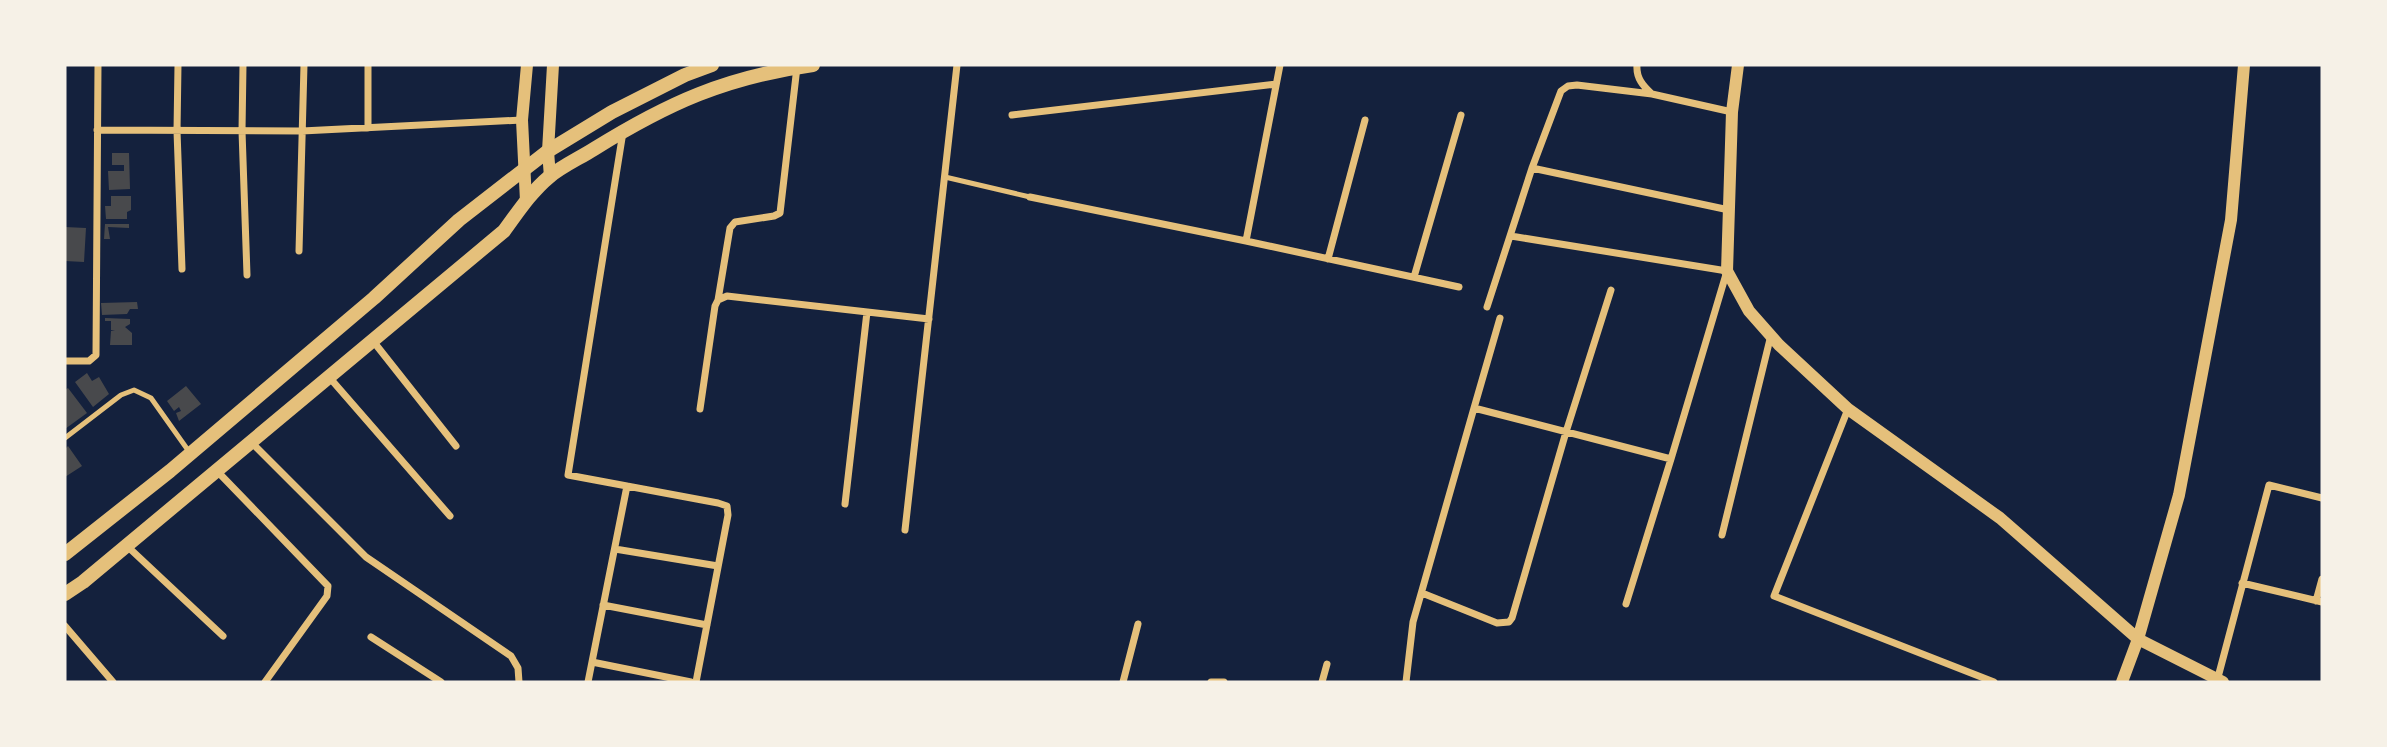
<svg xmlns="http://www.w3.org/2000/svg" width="2387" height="747" font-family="'Fira Sans',sans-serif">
  <rect width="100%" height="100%" fill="#14213d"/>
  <path fill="#48494c" d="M112,153H129L130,189L109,190L108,171H124V165H112Z
    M111,196H131V210L127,212V219H106L105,206H111Z
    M105,224H129V228L108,227L110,239H104Z
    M65,227L86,228L84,262L65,261Z
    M137,302L138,309H130L127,314L102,315L101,303Z
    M105,318L130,319V324L125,327L132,333V345H110L111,331L115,330H111V321H105Z
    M87,373L92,381L99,377L109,394L93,407L75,382Z
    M186,386L201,404L179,421L176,413L181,411L179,407L174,411L167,401Z
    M68,388L87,413L65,429V390Z
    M68,446L82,466L65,477V449Z"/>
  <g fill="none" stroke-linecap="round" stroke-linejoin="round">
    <path stroke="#e5c07b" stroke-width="5" d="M945,177L1030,197
      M65,438L121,395L134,390L151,398L190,453"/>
    <path stroke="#e5c07b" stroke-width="7" d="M178,65L177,131L182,269
      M243,65L242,131L247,275
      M1280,65L1246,241L1459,287
      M1637,65C1636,78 1643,86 1652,94L1732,112
      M1012,115L1276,84
      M368,128V65
      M97,130L302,131L522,120
      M623,132L568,475L718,503L727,506L728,515L696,682
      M1532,168L1729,210
      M1030,197L1246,241
      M299,251L304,65
      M1328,259L1365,120
      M1414,277L1461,115
      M718,300L730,228L735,222L774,216L780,213L797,67
      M1487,307L1532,168L1561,91L1568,86L1577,85L1652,94
      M1500,318L1474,408L1671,459L1727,271L1511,236
      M373,341L456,446
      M65,361H89L96,355L98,65
      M329,377L450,516
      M700,409L715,306L718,300L727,296L929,319
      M1848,409L1774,596L1994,682
      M251,442L366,557L511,656L518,668L519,682
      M217,471L328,586L327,596L265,682
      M845,504L867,312
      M905,530L957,65
      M1722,535L1771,335
      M127,546L223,636
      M615,549L718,566
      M2242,583L2322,602
      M1422,593L1497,623L1509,622L1512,618L1566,432L1611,290
      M2316,601L2322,579
      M1626,604L1671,459
      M603,605L707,625
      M65,626L113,682
      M371,637L441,682
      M592,662L691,682
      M2217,681L2269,485L2322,498
      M588,682L627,486
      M1123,682L1138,624
      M1211,682H1224
      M1322,682L1327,664
      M1406,682L1413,622L1474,408"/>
    <path stroke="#e5c07b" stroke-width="12" d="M1738,65L1732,112L1727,271L1749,311L1779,345L1848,409L2000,518L2138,639L2122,682
      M550,177L548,151L553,65
      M526,201L522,120L527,65
      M2223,682L2138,639L2179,495L2231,220L2244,65"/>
    <path stroke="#e5c07b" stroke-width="14" d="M65,554L170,471L374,298L459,220L548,151L612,112L685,75L712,65
      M65,594L83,582L504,231C518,212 531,192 549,177C562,166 580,158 594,149C668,103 726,77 813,65"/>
  </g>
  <rect width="2387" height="747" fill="none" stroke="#f6f1e7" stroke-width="133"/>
</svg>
